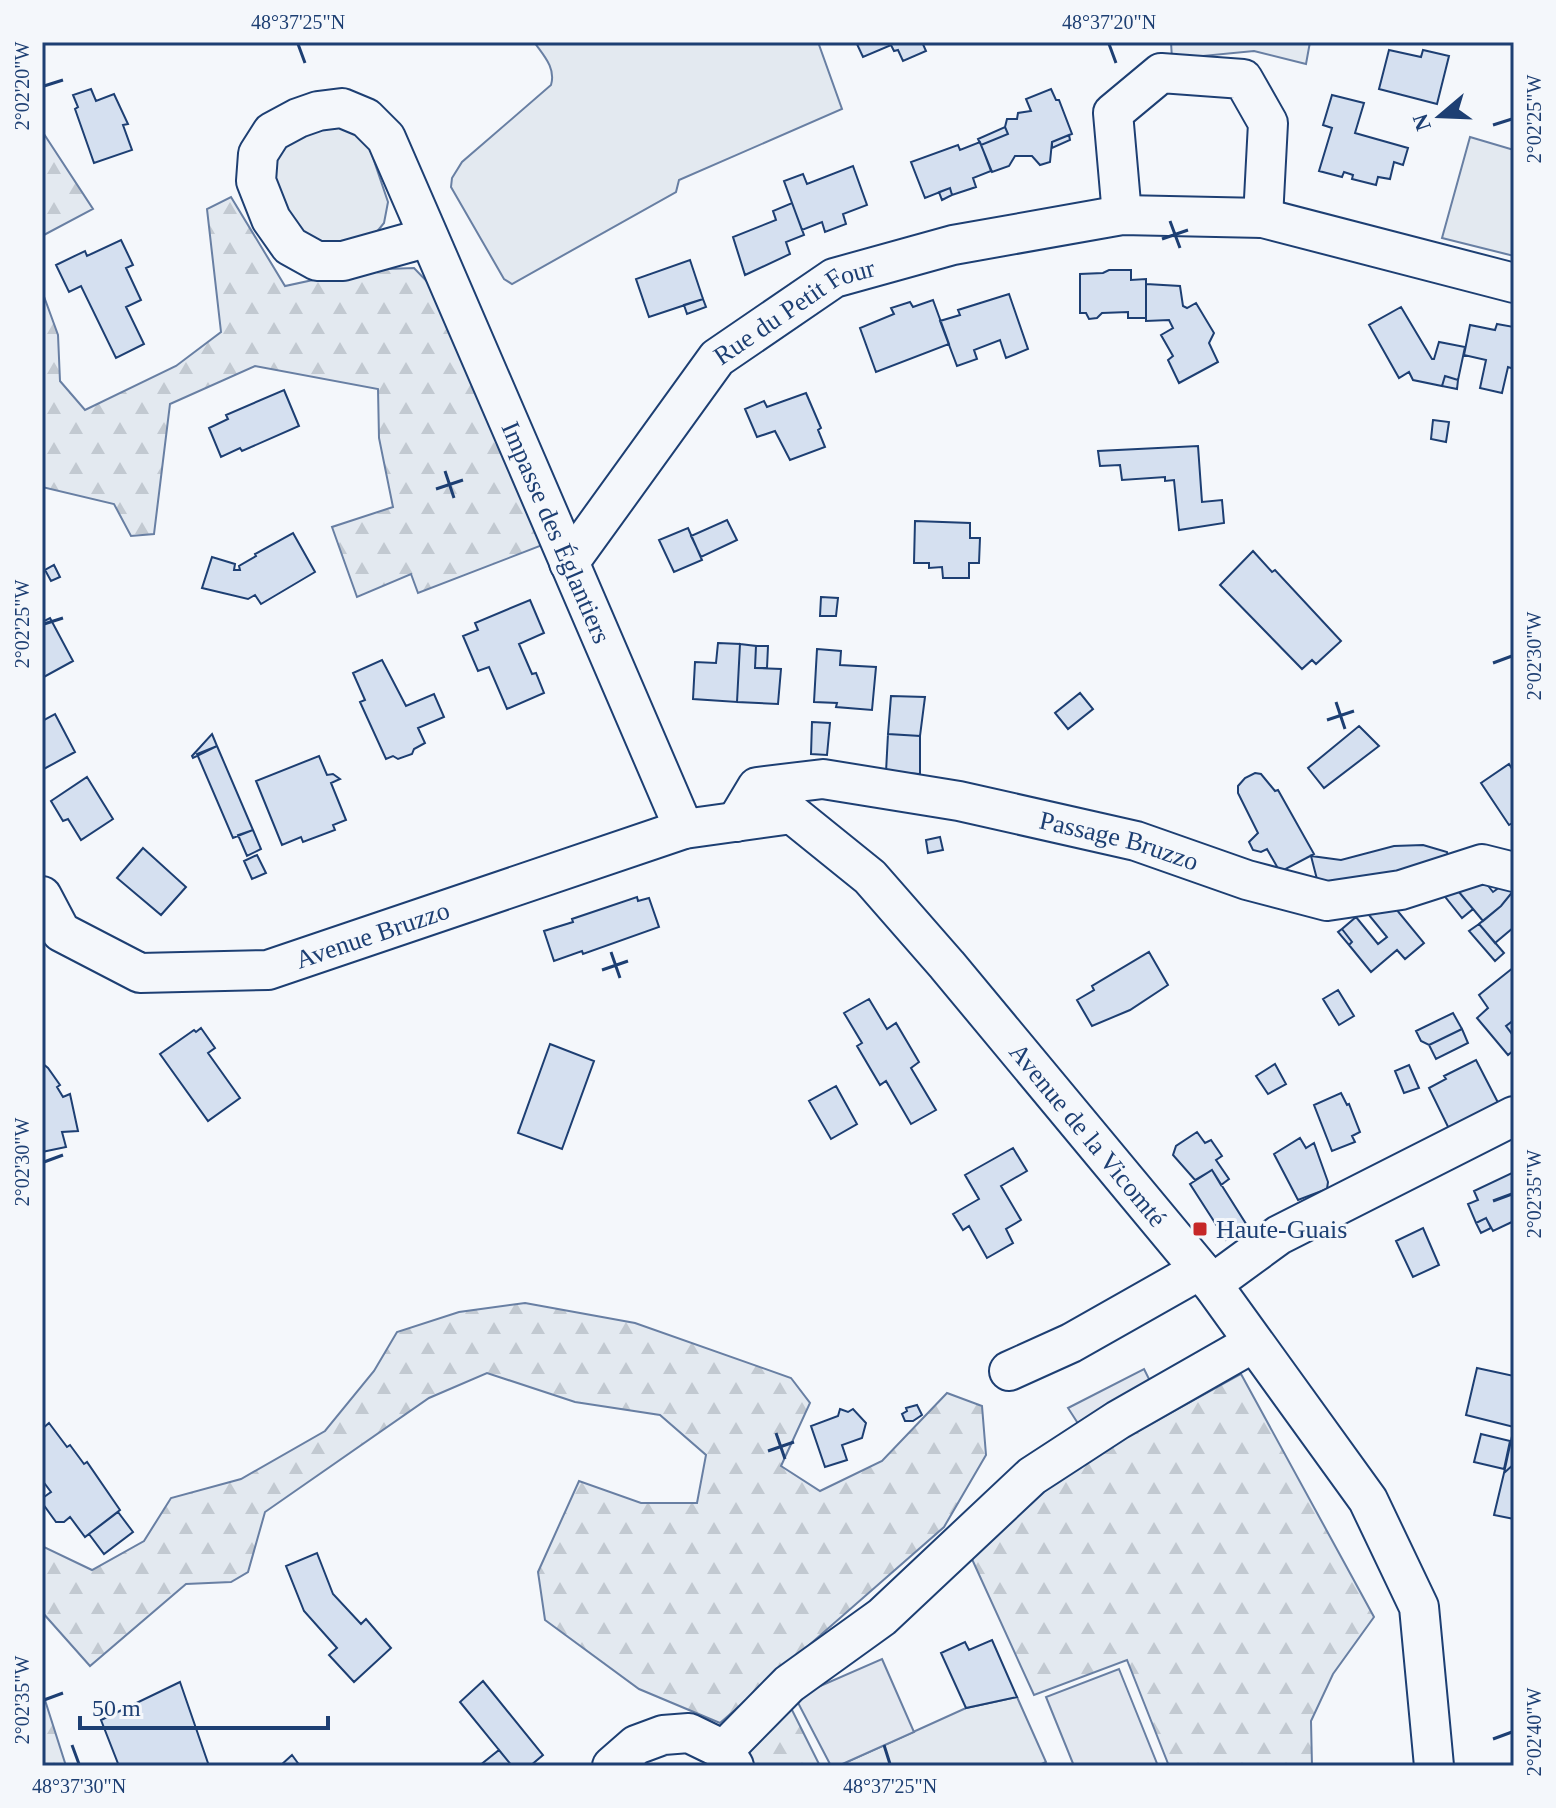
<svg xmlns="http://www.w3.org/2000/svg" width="1556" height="1808" font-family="'Times New Roman',serif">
  <defs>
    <pattern id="forest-firs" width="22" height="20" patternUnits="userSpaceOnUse" patternTransform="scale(2)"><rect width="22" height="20" fill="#e3e9f0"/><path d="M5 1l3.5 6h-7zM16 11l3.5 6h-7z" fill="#c2c9d1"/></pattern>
  </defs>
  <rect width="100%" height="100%" fill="#f4f7fb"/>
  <path fill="#e3e9f0" stroke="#687fa3" stroke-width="2" d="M534,42H818L842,109L679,180L676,192L512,284L504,279L451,187L452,178L462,162L551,85C556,68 544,56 534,42Z
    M1171,42H1310L1306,64L1254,51L1172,59Z
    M322,121L359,133L370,149L388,202L384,223L367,244L312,248L271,186L276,149Z
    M1470,137L1514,150V256L1442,238Z
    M1017,1697L1046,1762L1037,1766H838L966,1708Z"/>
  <path fill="url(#forest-firs)" stroke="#687fa3" stroke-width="2" d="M42,131L93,209L42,236Z
    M231,197L285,286L359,270L414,268L439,294L545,544L418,593L411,574L357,597L332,527L393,507L379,438L378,389L255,366L170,404L154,534L131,536L114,504L42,487V291L58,335L60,381L85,410L176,366L221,332L207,209Z
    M525,1303L635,1323L791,1378L810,1403L781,1466L820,1491L882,1461L947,1393L982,1406L986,1455L944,1527L720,1723L639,1689L545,1620L538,1572L579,1481L641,1503H697L706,1455L660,1415L575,1402L487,1373L429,1398L265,1512L248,1572L231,1582L186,1584L90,1666L42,1612V1546L92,1570L144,1541L171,1498L241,1479L325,1431L374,1371L397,1332L459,1312Z
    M1241,1374L1374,1617L1333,1674L1311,1721L1312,1766H1169L1127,1660L1034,1695L966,1546L1093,1456Z
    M42,1692L43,1694L66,1766H42Z
    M787,1700L820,1766H746L737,1751Z"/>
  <path fill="#e3e8f0" stroke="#687fa3" stroke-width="2" d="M1144,1369L1153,1387L1079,1425L1068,1408Z
    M882,1659L914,1732L838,1766H831L795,1697Z
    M1119,1669L1158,1766H1074L1046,1697Z"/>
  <path fill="#d5e0f0" stroke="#1d3f73" stroke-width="2" d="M856,42H922L926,51L903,61L898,50L894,51L891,45L863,57Z
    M1389,50L1421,57L1423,50L1449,56L1437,104L1379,89Z
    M91,89L96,101L114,94L128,124L123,125L132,150L94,163L75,109L78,107L73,95Z
    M1051,89L1056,100H1059L1072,134L1052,142L1050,162L1040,165L1032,156H1015L1009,166L992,172L981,145L1008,134L1005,127L1007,119H1017L1018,113L1031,111L1026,99Z
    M1332,95L1364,103L1355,133L1408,148L1403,165L1394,162L1390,179L1378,177L1376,185L1352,179L1353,175L1344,172L1342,177L1319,171L1332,128L1323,125Z
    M1005,127L1008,134L981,145L978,139Z
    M1069,135L1070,140L1052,148V142Z
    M980,142L991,171L973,178L976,187L952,195L950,188L925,198L911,162L958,145L960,150Z
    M853,166L867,205L843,214L846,224L825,232L822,222L802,230L784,181L803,174L807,184Z
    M950,188L952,195L942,200L939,192Z
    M792,203L804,235L786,242L790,254L745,275L733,237L776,220L773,211Z
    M121,240L133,265L126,268L141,300L126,307L144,344L116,358L81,286L69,292L56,265L85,251L87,256Z
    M690,260L703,299L649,317L636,279Z
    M1109,270H1131V280L1146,279V318H1128V312L1102,313L1097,318L1089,319L1086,313H1080V274L1103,273Z
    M1146,284L1180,286L1183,306L1187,308L1196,303L1214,333L1209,343L1218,362L1179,383L1168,360L1173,356L1161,335L1173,328L1169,320L1146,321Z
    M1009,294L1028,349L1006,358L1000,340L974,350L977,359L957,366L940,321L960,315L958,310Z
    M703,299L706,307L687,314L684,305Z
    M933,300L949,344L876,372L860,328L894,314L891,308L910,302L913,307Z
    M1401,307L1432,359H1434L1439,342L1465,347L1458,380L1445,376L1442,386L1413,380L1409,372L1399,378L1369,325Z
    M1497,324L1514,327V369L1508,367L1502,393L1480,388L1486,360L1464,355L1470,325L1495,330Z
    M1445,376L1458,380L1457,389L1442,386Z
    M284,390L299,426L242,451L240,448L221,457L209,428L228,419L226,415Z
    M806,393L821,428L818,430L825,447L790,460L775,431L757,437L745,409L764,401L767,407Z
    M1433,420L1449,422L1446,442L1431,439Z
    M1198,446L1202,502L1222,500L1224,523L1179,530L1174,480L1165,481V477L1122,480L1120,465L1100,466L1098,451Z
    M727,520L737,540L701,557L691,536Z
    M915,521L970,523V538H980L979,563H969V578H943L942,567L929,568V563H914Z
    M688,528L702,560L674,572L659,540Z
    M293,533L315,572L261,604L255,595L248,599L202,588L212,557L235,564L234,570H240L239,566L256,556L255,554Z
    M1253,551L1272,572L1275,570L1341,641L1316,664L1312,660L1302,669L1220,585Z
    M54,565L60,577L51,581L45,570Z
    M821,597L838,598L836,616H820Z
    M530,600L544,633L519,644L532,674L536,673L544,693L507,709L489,667L478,671L463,636L478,630L475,623Z
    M50,618L73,661L42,678V622Z
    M718,643L740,644L737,702L693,699L695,662L716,663Z
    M740,644L756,646L755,668L781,669L778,704L737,702Z
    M756,646H768L767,668H755Z
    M817,649L841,651L840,665L876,667L872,710L836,707L837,703L814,702Z
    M382,660L406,706L434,694L444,717L418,728L425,743L414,749L412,754L398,759L393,756L386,759L360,702L365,700L353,673Z
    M1080,693L1093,709L1068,729L1055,713Z
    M891,696L925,697L920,736L888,734Z
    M55,714L75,752L42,770V721Z
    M812,722L830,723L827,755L811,754Z
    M1359,726L1379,746L1324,788L1308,768Z
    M212,734L217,746L193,758L192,756Z
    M888,734L920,736V774L886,772Z
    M217,746L253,830L233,838L197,754Z
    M319,756L327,775L333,774L340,779L331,783L346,820L333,825L335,830L303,842L301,837L282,845L256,781Z
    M1509,764L1514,772V822L1509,825L1481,783Z
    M1255,773L1261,774L1275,791L1278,790L1314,854L1280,872L1267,849L1261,852L1253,850L1249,842L1258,833L1238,793V786L1245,778Z
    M87,777L113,819L81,840L68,819L63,821L51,801Z
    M253,830L261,849L247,856L238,835Z
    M940,837L943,850L928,853L926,840Z
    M1423,845L1447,852L1450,866L1319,887L1311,856L1341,860L1394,846Z
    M143,848L186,887L161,915L117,878Z
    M257,855L266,873L252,879L244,861Z
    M1478,873L1493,892L1507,882L1514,886V890L1501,906L1483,921L1449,880Z
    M1449,880L1473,909L1462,918L1435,884Z
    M1514,890V927L1495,943L1479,924L1501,906Z
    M637,897L638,901L649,898L659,927L583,954L582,951L554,961L544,931L573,922L572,919Z
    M1387,898L1424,943L1405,959L1397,950L1371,972L1349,945L1352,942L1342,929L1356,917L1378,944L1387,937L1360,904Z
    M1479,924L1504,953L1495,961L1469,931Z
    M1342,929L1352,942L1349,945L1338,932Z
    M1149,952L1168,985L1130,1010L1092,1026L1077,1000L1094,990L1092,986Z
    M1514,967V1020L1506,1026L1514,1037V1050L1508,1055L1477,1018L1488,1008L1479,995Z
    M1338,990L1354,1016L1339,1025L1323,999Z
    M869,999L887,1029L896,1023L919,1062L911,1068L936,1110L911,1124L886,1081L880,1085L857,1046L862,1043L844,1013Z
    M1453,1013L1462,1029L1429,1045L1421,1041L1416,1031Z
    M1514,1020V1035H1513L1506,1026Z
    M201,1028L215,1048L208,1053L240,1098L208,1121L160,1054L194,1030L196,1032Z
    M1462,1029L1468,1043L1436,1059L1429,1045Z
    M550,1044L594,1061L562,1149L518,1133Z
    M1476,1060L1507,1120L1454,1139L1429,1088L1446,1079L1444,1076Z
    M42,1063L48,1068L60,1085L57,1087L63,1097L70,1094L78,1131L62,1132L66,1147L42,1152Z
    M1275,1064L1286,1084L1268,1094L1256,1076Z
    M1409,1065L1419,1088L1404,1093L1395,1071Z
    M836,1086L857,1124L831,1139L809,1101Z
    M1341,1093L1347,1105L1349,1104L1360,1132L1352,1136L1355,1142L1332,1151L1314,1105Z
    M1197,1132L1205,1143L1211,1140L1222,1156L1216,1160L1229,1179L1221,1185L1212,1170L1195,1180L1173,1155L1176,1146Z
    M1300,1138L1306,1148L1314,1143L1328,1182L1327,1189L1298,1200L1274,1154Z
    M1013,1148L1027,1171L1001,1186L1021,1220L1006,1229L1013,1243L987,1258L969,1226L963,1230L953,1214L979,1199L965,1175Z
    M1212,1170L1248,1227L1226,1240L1190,1184Z
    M1514,1172V1221L1493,1231L1486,1218L1476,1223L1468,1204L1478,1200L1474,1191Z
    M1486,1218L1491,1228L1481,1233L1476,1223Z
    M1423,1228L1439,1265L1413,1277L1396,1241Z
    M1477,1368L1514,1376V1464L1504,1473L1514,1427L1466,1415Z
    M917,1405L922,1415L913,1421H905L902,1414L907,1411L906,1408Z
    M840,1409L848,1412L853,1409L866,1423L862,1438L842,1445L847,1460L825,1467L811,1426L838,1416Z
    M49,1423L67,1447L70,1445L84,1464L87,1462L120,1510L85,1537L70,1517L64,1522H56L43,1504L44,1497L51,1492L42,1480V1429Z
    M1481,1434L1510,1441L1504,1469L1474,1462Z
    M1514,1464V1519L1494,1515L1504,1473Z
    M118,1512L133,1532L104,1554L89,1534Z
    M317,1553L333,1594L361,1624L366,1619L391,1648L354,1682L329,1655L337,1648L304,1611L286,1566Z
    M992,1640L1017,1697L966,1708L941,1653L965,1642L969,1650Z
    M483,1681L543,1755L530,1766H512L460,1702Z
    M180,1682L209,1766H119L101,1720Z
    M499,1750L512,1766H479Z
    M292,1755L300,1766H280Z"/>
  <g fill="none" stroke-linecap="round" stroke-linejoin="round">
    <g stroke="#1d3f73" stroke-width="42">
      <g id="minor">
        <path d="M1122,215L1113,113L1161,73L1243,79L1268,123L1263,218"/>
        <path id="s1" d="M429,237L343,261H317L290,246L271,219L256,181L258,154L272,132L298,118L318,111L342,108L366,118L386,138L429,237L527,464L684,829"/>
        <path id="s2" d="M569,563L717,358L834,278L953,245L1122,215L1263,218L1514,283"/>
        <path id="s3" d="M736,822L757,787L823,779L959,801L1136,841L1247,880L1327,901L1401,890L1482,864L1514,872"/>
        <path id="s4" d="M42,896L61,932L140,973L268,970L684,829L792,814L870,877L947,965L1212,1284L1368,1500L1419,1607L1434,1766"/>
        <path d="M1212,1284L1279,1235L1514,1116"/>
        <path d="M1009,1371L1071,1343L1200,1270"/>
        <path d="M724,1750L789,1684L882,1617L1032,1476L1118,1420L1253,1343"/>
        <path d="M612,1766L636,1745L663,1735L689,1733L724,1750L734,1766"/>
      </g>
    </g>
    <use href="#minor" stroke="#f4f7fb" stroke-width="38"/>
  </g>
  <path fill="none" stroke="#1d3f73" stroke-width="3" d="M298,44L305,63M1109,44L1116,63M44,86L63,80M1493,125L1512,119M1170,221L1180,248M1162,239L1188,230M445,471L454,498M436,489L463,480M44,624L63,618M1493,663L1512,656M1336,702L1345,729M1327,720L1354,711M611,952L620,978M602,970L628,961M44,1162L63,1155M1493,1201L1512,1194M776,1433L785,1459M768,1451L794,1442M44,1700L63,1693M1493,1739L1512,1732M72,1745L79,1764M884,1745L890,1764"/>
  <rect fill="#c62828" stroke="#f4f7fb" stroke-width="3" x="1192" y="1221" width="16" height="16" rx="4"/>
  <g text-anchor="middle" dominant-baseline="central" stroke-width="6" stroke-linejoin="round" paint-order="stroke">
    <g font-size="26" fill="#1d3f73" stroke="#f4f7fb">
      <text stroke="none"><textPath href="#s2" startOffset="344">Rue du Petit Four</textPath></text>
      <text stroke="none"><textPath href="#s1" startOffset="832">Impasse des Églantiers</textPath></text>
      <text stroke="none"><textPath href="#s3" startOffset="410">Passage Bruzzo</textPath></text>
      <text stroke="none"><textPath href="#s4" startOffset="368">Avenue Bruzzo</textPath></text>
      <text stroke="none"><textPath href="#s4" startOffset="1244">Avenue de la Vicomté</textPath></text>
    </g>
    <g font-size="26" fill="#1d3f73" stroke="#f4f7fb" text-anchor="start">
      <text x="1216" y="1229">Haute-Guais</text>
    </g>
  </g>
  <rect width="1556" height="1808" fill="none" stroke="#f4f7fb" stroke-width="88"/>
  <g transform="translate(1440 116) rotate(251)" stroke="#f4f7fb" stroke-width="6" paint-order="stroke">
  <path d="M0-6L14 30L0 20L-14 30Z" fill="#1d3f73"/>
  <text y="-12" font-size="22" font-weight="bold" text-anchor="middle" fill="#1d3f73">N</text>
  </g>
  <path d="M80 1716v12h248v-12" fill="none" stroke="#1d3f73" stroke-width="4"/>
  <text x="92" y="1716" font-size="24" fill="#1d3f73" stroke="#f4f7fb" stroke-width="6" paint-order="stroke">50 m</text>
  <rect x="44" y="44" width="1468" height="1720" fill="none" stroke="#1d3f73" stroke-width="3"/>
  <g font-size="20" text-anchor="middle" fill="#1d3f73">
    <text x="298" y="29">48°37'25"N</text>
    <text x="1109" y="29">48°37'20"N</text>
    <text transform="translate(22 86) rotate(-90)" y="7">2°02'20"W</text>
    <text transform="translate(1534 119) rotate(-90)" y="7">2°02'25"W</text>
    <text transform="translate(22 624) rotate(-90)" y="7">2°02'25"W</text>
    <text transform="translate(1534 656) rotate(-90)" y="7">2°02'30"W</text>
    <text transform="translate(22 1162) rotate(-90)" y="7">2°02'30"W</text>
    <text transform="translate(1534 1194) rotate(-90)" y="7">2°02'35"W</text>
    <text transform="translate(22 1700) rotate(-90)" y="7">2°02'35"W</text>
    <text transform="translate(1534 1732) rotate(-90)" y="7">2°02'40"W</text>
    <text x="79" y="1793">48°37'30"N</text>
    <text x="890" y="1793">48°37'25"N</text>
  </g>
</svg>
